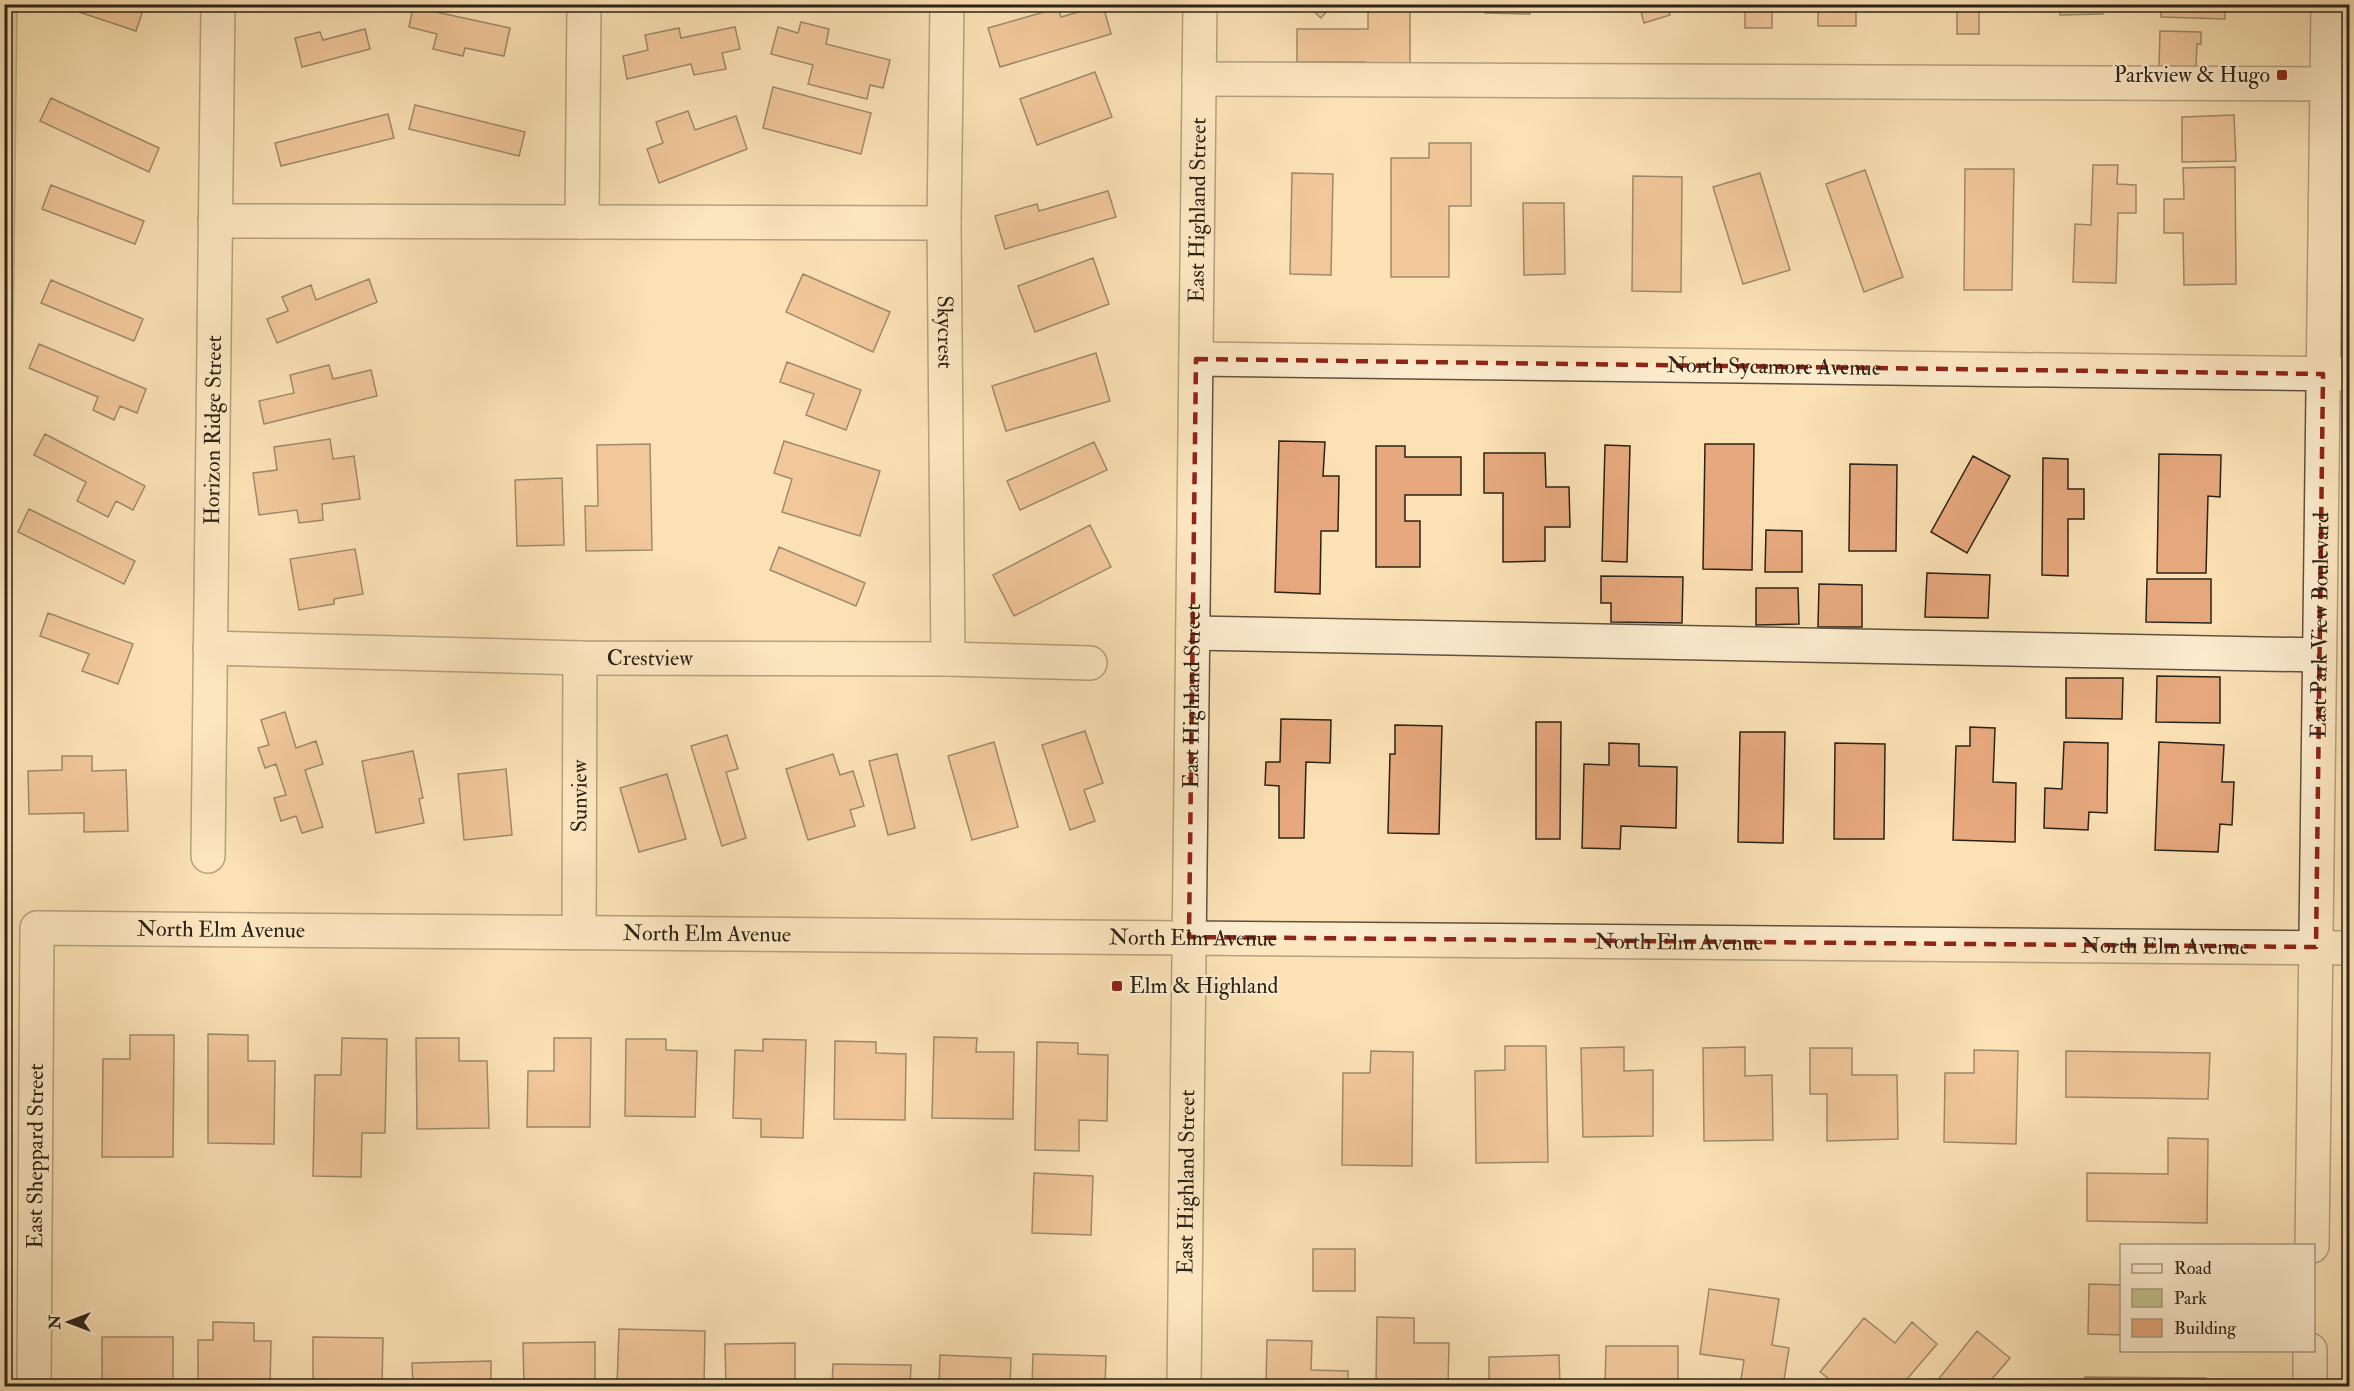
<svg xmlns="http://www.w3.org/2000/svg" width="2354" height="1391" font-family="'IM FELL Double Pica',serif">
  <rect width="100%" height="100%" fill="#fbe1b4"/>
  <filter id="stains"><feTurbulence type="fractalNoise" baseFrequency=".00333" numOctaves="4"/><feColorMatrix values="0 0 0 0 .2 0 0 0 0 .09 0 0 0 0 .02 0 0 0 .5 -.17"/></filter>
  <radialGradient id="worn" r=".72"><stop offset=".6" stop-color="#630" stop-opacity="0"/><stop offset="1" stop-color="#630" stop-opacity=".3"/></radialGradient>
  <path fill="#c1c28b" stroke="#767252" stroke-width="1.5" d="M17,4L7,865L5,871L4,5Z"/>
  <path fill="#e7a87d" stroke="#2b2318" stroke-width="1.5" d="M55,4H136L144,7L136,31Z
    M1306,4H1333L1321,18Z
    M1486,4H1530V14L1485,13Z
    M1639,4H1667L1670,15L1644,23Z
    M1745,4H1772V28H1745Z
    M1818,4H1856V26H1818Z
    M1957,4H1979V34H1957Z
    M1989,4H2026V8L1990,10Z
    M2060,4H2103V14L2060,15Z
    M2161,4H2225V19L2161,17Z
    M1103,5L1111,34L1000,67L988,28L1058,8L1061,17Z
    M413,7L510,28L504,56L465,48L463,56L433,49L437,34L409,27Z
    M1368,8H1410V73H1365V62H1297V29H1368Z
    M801,22L829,29L826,44L890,60L883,88L870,85L867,99L808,84L813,65L771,54L778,27L798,33Z
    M735,27L740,49L722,53L726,69L694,75L691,64L627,79L623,56L648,50L645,35L679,28L681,38Z
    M365,29L370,49L302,67L295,38L320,32L323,40Z
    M2160,31L2201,32V44H2197L2196,67L2159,66Z
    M1095,72L1112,117L1037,145L1020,99Z
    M773,87L871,113L861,154L763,128Z
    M51,98L159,148L149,172L40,121Z
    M415,105L525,132L519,156L409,129Z
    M688,111L695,130L736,116L747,149L659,183L647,149L663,143L656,122Z
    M388,114L394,138L281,166L275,143Z
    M2234,115L2236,161L2182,162V117Z
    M1429,143H1471V206H1449V277H1391V158H1429Z
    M2093,165H2118L2117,184L2136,185V213H2118L2116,283L2073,282L2075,224L2091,225Z
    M2235,167L2236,284L2184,285L2183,233H2164V199H2184L2183,168Z
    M1965,169H2014L2012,290H1964Z
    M1865,170L1903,277L1864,292L1826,184Z
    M1292,173L1333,174L1331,275L1290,274Z
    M1760,173L1790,270L1743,284L1713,187Z
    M1633,176L1682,177L1681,292L1632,291Z
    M51,185L144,221L135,244L42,209Z
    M1108,191L1116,217L1005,249L995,216L1037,204L1039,211Z
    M1523,203H1564L1565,274L1524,275Z
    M1093,258L1109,304L1035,332L1018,286Z
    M803,274L890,312L873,352L786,312Z
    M369,279L377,302L277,343L267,319L288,311L282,297L311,285L316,300Z
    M51,280L143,319L134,341L41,303Z
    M39,344L146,389L137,413L120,406L114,420L93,410L98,397L29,368Z
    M1096,353L1110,401L1006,431L992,386Z
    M787,362L861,390L846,430L806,415L814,394L780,382Z
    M329,365L333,379L371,370L377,396L264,424L259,401L294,393L290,375Z
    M45,434L145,486L133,510L116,501L108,517L77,501L86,482L34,455Z
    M330,439L333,459L354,456L360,499L322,504L323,520L299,523L297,510L259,515L253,473L277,470L274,447Z
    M784,441L880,471L860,536L782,512L792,479L774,473Z
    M1279,441L1325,442L1323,476H1339L1338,531H1321L1320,594L1275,592Z
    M1094,442L1107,470L1020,510L1007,481Z
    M650,444L652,550L586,551L585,506H598L597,445Z
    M1705,444H1754L1752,570L1703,569Z
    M1605,445L1630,446L1627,562L1602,561Z
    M1376,446H1405V457H1461V495H1405V521H1420V567H1376Z
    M1484,453H1545L1546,487H1569L1570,527H1545V561L1503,562V493H1484Z
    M2159,454L2221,455L2220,497L2208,496L2206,573H2157Z
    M1973,456L2010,476L1967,553L1931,532Z
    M2043,458L2068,459V489H2084V519H2068V576L2042,575Z
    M1850,464L1897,465L1896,551H1849Z
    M562,478L564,545L517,546L515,480Z
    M29,509L135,561L124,584L18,532Z
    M1090,525L1111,567L1014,616L993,575Z
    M1766,530L1802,531V572H1765Z
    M779,547L865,583L856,606L770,570Z
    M355,549L363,594L334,599V604L299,610L290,559Z
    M1927,573L1990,575L1988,618L1925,617Z
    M1601,576L1683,577L1682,623L1611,622V603H1601Z
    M2147,579H2211V623L2146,622Z
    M1819,584L1862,585V627H1818Z
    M1756,588H1798L1799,624L1756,625Z
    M48,613L133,644L118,684L82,671L89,654L40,636Z
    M2157,676L2220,677V723L2156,722Z
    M2066,678H2123L2122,719L2066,718Z
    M285,712L296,748L316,741L323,764L305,770L323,827L302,833L296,816L281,821L274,798L286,795L276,764L265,768L258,748L269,745L261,720Z
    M1281,719L1331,720L1330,763L1306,762L1304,838H1279V786L1265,785L1266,762H1280Z
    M1536,722H1561L1560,839H1536Z
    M1395,725L1442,726L1439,834L1388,833L1390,754H1395Z
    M1970,727L1995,728L1993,782L2016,783L2015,842L1953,840L1956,746H1970Z
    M1085,731L1103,783L1084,790L1095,821L1070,830L1042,745Z
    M1740,732H1785L1783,843L1738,842Z
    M727,735L738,769L726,772L746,838L722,846L691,746Z
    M994,742L1018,827L972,840L948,756Z
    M2064,742L2108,743L2107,813L2089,812L2088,830L2044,828L2045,788L2062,789Z
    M2159,742L2224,745L2222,782H2234L2232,825L2220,824L2218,852L2155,850Z
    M1609,743L1639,744V766L1677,767L1676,828L1621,826L1620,849L1582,848L1584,764L1609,765Z
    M1835,743L1885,744L1884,839H1834Z
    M413,751L423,798L419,799L424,823L376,833L362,761Z
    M833,754L840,775L853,771L864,806L850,810L855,826L808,840L786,769Z
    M897,754L915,828L888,835L869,761Z
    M62,756H92V771L126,770L128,831L84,832V813L29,814L28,771L62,770Z
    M506,769L512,835L464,840L458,774Z
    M667,774L686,839L639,852L620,788Z
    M208,1034L248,1035V1061H275L274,1144L208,1143Z
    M130,1035H174L173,1157H102L103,1059H130Z
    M934,1037L977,1038L976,1052H1014L1013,1119L932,1118Z
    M342,1038L387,1039L385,1133H362L361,1177L313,1176L315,1075H341Z
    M416,1038H459V1061H487L489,1128L417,1129Z
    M554,1038H591L590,1127H527L528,1071H554Z
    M626,1039H666V1050L697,1051L695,1117L625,1116Z
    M763,1039L806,1040L803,1138L761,1137V1119L733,1118L735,1050L763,1051Z
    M835,1041L876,1042V1053L906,1054L905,1120L834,1119Z
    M1037,1042L1078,1043V1054L1108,1055L1107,1121L1079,1120V1151L1035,1150Z
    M1505,1046H1546L1548,1162L1476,1163L1475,1071L1505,1070Z
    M1624,1047V1071L1653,1070V1136L1583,1137L1581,1048Z
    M1745,1047V1076L1772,1075L1773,1140L1704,1141L1703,1048Z
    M1810,1048H1852V1075H1897L1898,1139L1827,1141V1094H1810Z
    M1974,1050L2018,1051L2016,1144L1944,1142L1945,1073H1974Z
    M1371,1051L1413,1052L1412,1166L1342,1165L1343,1073H1370Z
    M2066,1051L2210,1053L2208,1099L2066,1097Z
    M2168,1138L2208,1139L2207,1223L2087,1221V1173L2168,1174Z
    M1034,1173L1093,1176L1091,1235L1032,1233Z
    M1313,1249H1355V1291H1313Z
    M2089,1284L2122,1285V1335L2088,1334Z
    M1709,1289L1779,1299L1772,1345L1789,1348L1783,1386H1740L1744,1360L1700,1354Z
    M1377,1317L1414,1318V1343H1449L1448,1386H1376Z
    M1864,1318L1895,1343L1912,1322L1937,1344L1901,1386H1838L1820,1372Z
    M213,1322L254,1323V1341H271L270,1386H198V1340H213Z
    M619,1329L705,1331L704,1386H617Z
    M1977,1331L2010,1358L1986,1386H1933Z
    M102,1337H173V1386H102Z
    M313,1337L383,1338L382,1386H313Z
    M1267,1340L1312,1341L1311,1370L1348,1371V1386H1266Z
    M595,1342V1386H524L523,1343Z
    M795,1343V1386H726L725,1344Z
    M1606,1346H1678V1386H1605Z
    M1033,1354L1106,1356L1105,1386H1032Z
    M940,1355L1011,1358L1010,1386H939Z
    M1559,1355L1560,1386H1489V1357Z
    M491,1361V1386H413L412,1363Z
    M833,1364L911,1365L910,1386H832Z
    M2085,1377L2206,1378V1386H2085Z"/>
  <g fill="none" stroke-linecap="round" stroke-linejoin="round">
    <g stroke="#5f523f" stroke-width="36">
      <g id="minor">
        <path id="s1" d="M947,4L944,223L948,659"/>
        <path d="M1199,79L2327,84"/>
        <path d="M215,221L944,223"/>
        <path d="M582,222L584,4"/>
        <path id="s2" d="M1196,359L2350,374"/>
        <path d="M1193,633L2319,655"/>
        <path id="s3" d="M210,648L580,658L948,659L1090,663"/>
        <path id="s4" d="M208,856L218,4"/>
        <path id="s5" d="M579,932L580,658"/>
        <path id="s6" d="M2312,1246L2328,4"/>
        <path id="s7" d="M34,1386L37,928L2350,948"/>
        <path id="s8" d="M1184,1386L1200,4"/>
        <path d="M2310,1386V1350"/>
      </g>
    </g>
    <use href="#minor" stroke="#fcecce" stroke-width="33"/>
  </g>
  <path d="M0 0H2354V1391H0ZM1196,359L2323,374L2316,947L1189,937Z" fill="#fbe1b4" fill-opacity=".55" fill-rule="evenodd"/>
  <path fill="none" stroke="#8f2418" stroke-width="4.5" stroke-dasharray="12 8" stroke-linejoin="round" d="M1196,359L2323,374L2316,947L1189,937Z"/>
  <g fill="#8f2418" stroke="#fcecce" stroke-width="2">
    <rect x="2276" y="69" width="12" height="12" rx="3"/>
    <rect x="1111" y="980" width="12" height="12" rx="3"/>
  </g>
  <g text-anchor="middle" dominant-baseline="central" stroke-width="4.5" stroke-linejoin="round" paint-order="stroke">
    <g font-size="22" fill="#2b2318" stroke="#fcecce" text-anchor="end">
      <text x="2270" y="75">Parkview &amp; Hugo</text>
      <text x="1129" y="986" text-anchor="start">Elm &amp; Highland</text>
    </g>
    <g font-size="22" fill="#2b2318" stroke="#fcecce">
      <text stroke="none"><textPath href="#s8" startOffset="1176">East Highland Street</textPath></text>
      <text stroke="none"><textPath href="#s1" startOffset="328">Skycrest</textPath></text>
      <text stroke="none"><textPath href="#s2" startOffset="578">North Sycamore Avenue</textPath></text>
      <text stroke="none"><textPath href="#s4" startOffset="426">Horizon Ridge Street</textPath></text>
      <text stroke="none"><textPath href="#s6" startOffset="621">East Park View Boulevard</textPath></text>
      <text stroke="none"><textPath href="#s3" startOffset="440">Crestview</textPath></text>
      <text stroke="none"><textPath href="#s8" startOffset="690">East Highland Street</textPath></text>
      <text stroke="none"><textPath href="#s5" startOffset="136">Sunview</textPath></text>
      <text stroke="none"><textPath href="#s7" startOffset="642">North Elm Avenue</textPath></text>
      <text stroke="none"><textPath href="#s7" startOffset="1128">North Elm Avenue</textPath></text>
      <text stroke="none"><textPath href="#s7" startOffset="1614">North Elm Avenue</textPath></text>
      <text stroke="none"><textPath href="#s7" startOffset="2100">North Elm Avenue</textPath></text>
      <text stroke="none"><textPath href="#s7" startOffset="2586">North Elm Avenue</textPath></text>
      <text stroke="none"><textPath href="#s7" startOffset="230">East Sheppard Street</textPath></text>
      <text stroke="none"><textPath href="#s8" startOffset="204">East Highland Street</textPath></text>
    </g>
  </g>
  <rect width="2354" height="1391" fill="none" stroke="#fbe1b4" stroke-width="24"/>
  <rect x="6" y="6" width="2342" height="1379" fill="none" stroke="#2b2318" stroke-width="3"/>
  <rect x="12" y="12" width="2330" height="1367" fill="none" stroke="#2b2318" stroke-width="1.5"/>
  <rect x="2120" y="1244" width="195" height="108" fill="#fcecce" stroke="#a89c85" stroke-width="1.5"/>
  <rect x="2132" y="1264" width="30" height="9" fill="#fcecce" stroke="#a89c85" stroke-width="1.5"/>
  <text x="2174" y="1274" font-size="18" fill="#2b2318">Road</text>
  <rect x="2132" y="1289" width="30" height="18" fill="#c1c28b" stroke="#a89c85" stroke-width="1.5"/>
  <text x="2174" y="1304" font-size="18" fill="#2b2318">Park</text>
  <rect x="2132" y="1319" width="30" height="18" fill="#e7a87d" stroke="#a89c85" stroke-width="1.5"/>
  <text x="2174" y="1334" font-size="18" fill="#2b2318">Building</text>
  <g transform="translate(69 1322) rotate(270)" stroke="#fcecce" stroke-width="4.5" paint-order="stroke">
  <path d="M0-4.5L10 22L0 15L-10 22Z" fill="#2b2318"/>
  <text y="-9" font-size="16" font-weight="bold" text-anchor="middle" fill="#2b2318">N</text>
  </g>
  <rect width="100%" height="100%" filter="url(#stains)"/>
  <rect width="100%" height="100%" fill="url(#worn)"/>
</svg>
